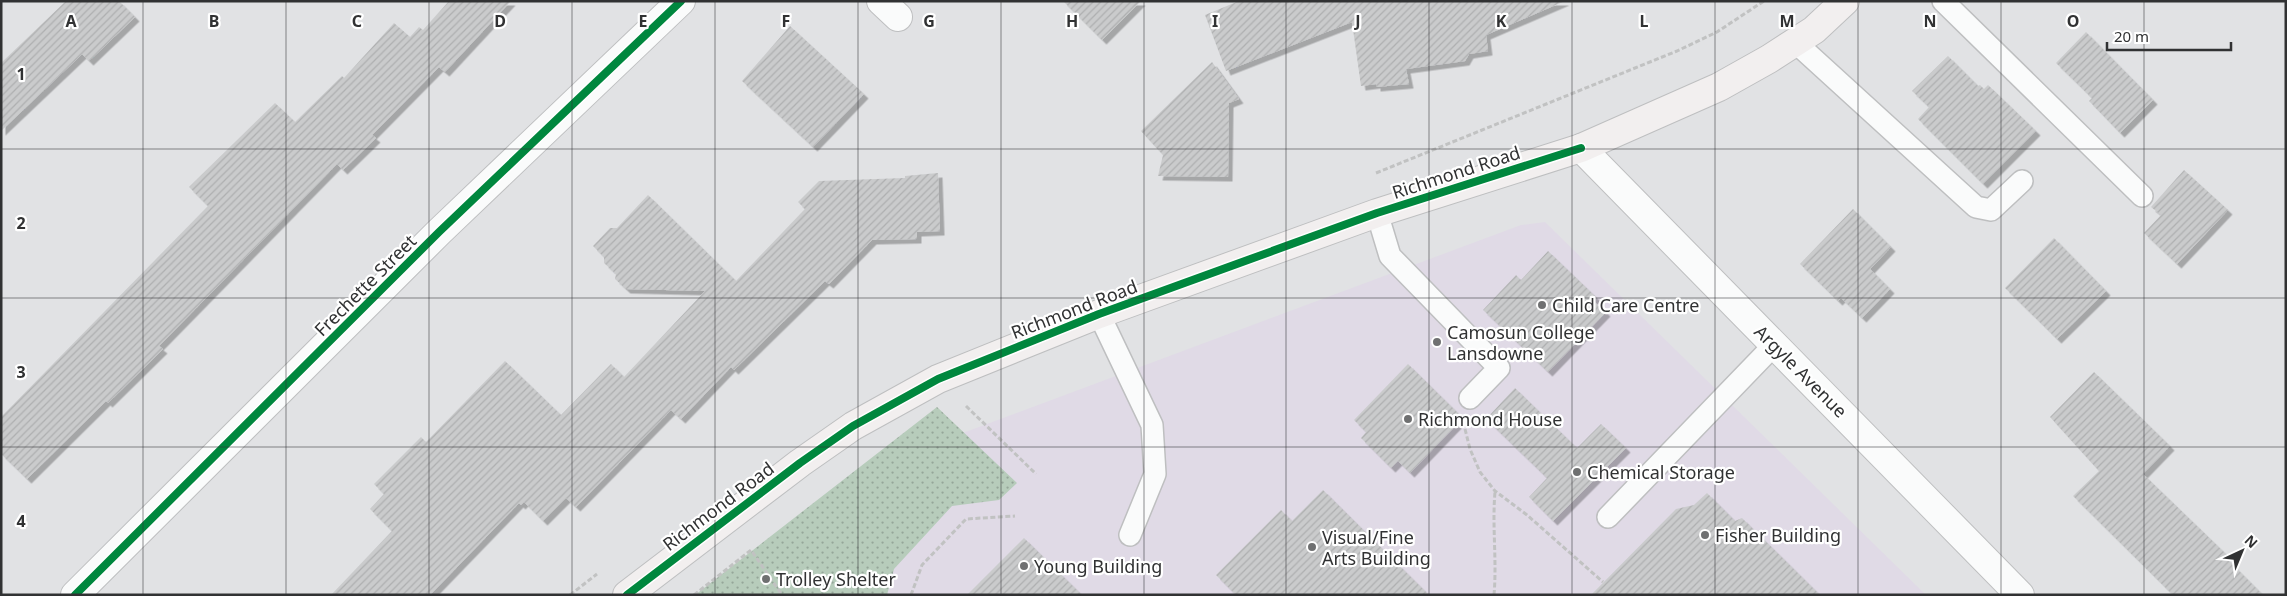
<svg xmlns="http://www.w3.org/2000/svg" width="2287" height="596" font-family="'Noto Sans',sans-serif">
  <defs>
    <pattern id="grass-dots" width="8" height="8" patternUnits="userSpaceOnUse" patternTransform="scale(1.25)"><rect width="8" height="8" fill="#b7ccbb"/><path d="M2 2h.1M6 6h.1" fill="none" stroke="#95a699" stroke-width="1.8" stroke-linecap="round"/></pattern>
    <pattern id="building-hatch" width="6" height="6" patternUnits="userSpaceOnUse" patternTransform="scale(1.25)"><rect width="6" height="6" fill="#cacbcc"/><path d="M-1 1l2-2M0 6l6-6M5 7l2-2" fill="none" stroke="#aeafb0"/></pattern>
    <filter id="shadow"><feDropShadow dx="4.5" dy="4.5" stdDeviation="0" flood-color="#0004"/></filter>
  </defs>
  <rect width="100%" height="100%" fill="#e1e2e4"/>
  <path fill="#e0dae6" d="M1545,222L1926,595H719L893,459L1521,225Z"/>
  <path fill="url(#grass-dots)" d="M937,407L1017,483L999,500L952,506L894,569L887,595H695Z"/>
  <path fill="url(#building-hatch)" filter="url(#shadow)" d="M66,1H119L135,17L89,61L82,54L80,56L1,131V63Z
    M449,1H511L445,72L439,67L372,135L376,138L343,170L337,164L159,346L163,349L108,403L106,401L27,479L1,454V417L208,206L189,187L275,103L295,122L342,76L344,78L394,23L410,37L419,27L423,30Z
    M1063,1H1141L1102,40Z
    M1239,1H1565L1486,35L1488,51L1469,54L1465,61L1406,69L1409,84L1376,87V84L1361,86L1352,22L1226,71L1205,15Z
    M790,26L864,94L813,147L742,81Z
    M2086,32L2153,100L2120,133L2089,101L2092,98L2056,63Z
    M1948,56L1978,86L1980,85L1984,89L1988,85L2036,131L1983,184L1918,119L1929,107L1912,91Z
    M1212,62L1239,99L1229,103L1228,177L1158,176L1163,155L1141,131Z
    M2184,170L2228,210L2177,264L2144,233L2161,215L2151,207Z
    M938,173L940,231L917,232V239L872,240L829,284L825,281L734,370L731,367L681,419L671,410L576,507L566,498L543,521L524,502L521,505L519,503L430,595H331L392,531L370,509L384,494L374,484L421,437L426,442L505,361L561,415L611,364L624,377L705,291L626,289L615,279L616,274L604,263V257L593,246L610,228H617L648,195L736,281L805,209L798,202L819,181L905,178V176Z
    M1853,209L1891,247L1870,269L1890,289L1862,318L1841,298L1838,301L1800,264Z
    M2054,238L2106,291L2057,339L2005,288Z
    M1548,251L1596,297L1593,301L1606,312L1548,372L1483,310L1516,275L1521,280Z
    M1408,364L1463,418L1410,473L1398,461L1391,468L1361,438L1366,432L1354,420Z
    M2094,372L2170,446L2143,474L2226,554L2224,556L2263,595H2173L2073,496L2099,471L2050,417Z
    M1515,388L1577,448L1601,424L1626,448L1553,521L1529,497L1547,478L1486,419Z
    M1323,490L1429,595H1236L1216,575L1281,510L1292,521Z
    M1707,493L1735,521L1742,518L1820,595H1591L1676,509L1694,505Z
    M1024,538L1082,595H967Z"/>
  <g fill="none" stroke-linecap="round" stroke-linejoin="round">
    <g stroke="#bebfc0" stroke-width="24">
      <path id="lane" d="M1943,1L2142,196
        M1795,42L1976,207L1991,210L2022,181
        M1377,213L1390,256L1499,368L1470,398
        M1099,314L1152,425L1155,474L1130,535
        M1608,517L1775,344"/>
    </g>
    <g stroke="#bebfc0" stroke-width="30">
      <path id="street" d="M881,1L898,17
        M1581,148L2020,595
        M75,595L439,232L681,1"/>
    </g>
    <g stroke="#bebfc0" stroke-width="30">
      <path id="secondary" d="M627,595L800,463L853,426L938,379L1099,314L1377,213L1581,148L1719,87L1769,59L1814,30L1845,1"/>
    </g>
    <path stroke="#c1c2c2" stroke-width="3" stroke-dasharray="5 2.5" stroke-linecap="butt" d="M1376,173L1677,51L1717,32L1764,1
      M966,406L1036,474
      M1465,429L1470,449L1480,472L1495,491L1527,515L1603,582
      M570,595L597,574
      M694,595L751,550L782,595
      M911,595L922,565L966,519L1015,516
      M1494,595C1497,560 1492,526 1495,492"/>
    <use href="#lane" stroke="#fafbfb" stroke-width="21"/>
    <use href="#street" stroke="#fafbfb" stroke-width="28"/>
    <use href="#secondary" stroke="#f2efef" stroke-width="28"/>
    <g stroke="#fff" stroke-width="11">
      <path id="cycleway" d="M75,595L439,232L681,1
        M627,595L800,463L853,426L938,379L1099,314L1377,213L1581,148"/>
    </g>
    <use href="#cycleway" stroke="#00873e" stroke-width="8"/>
  </g>
  <path fill="none" stroke="#313233" stroke-width="1" stroke-opacity="0.55" d="M143,1V595M286,1V595M429,1V595M572,1V595M715,1V595M858,1V595M1001,1V595M1144,1V595M1286,1V595M1429,1V595M1572,1V595M1715,1V595M1858,1V595M2001,1V595M2144,1V595M1,149H2286M1,298H2286M1,447H2286"/>
  <g fill="#6f7071" stroke="#fff" stroke-width="2">
    <circle cx="1542" cy="305" r="5"/>
    <circle cx="1437" cy="342" r="5"/>
    <circle cx="1408" cy="419" r="5"/>
    <circle cx="1577" cy="472" r="5"/>
    <circle cx="1705" cy="535" r="5"/>
    <circle cx="1312" cy="547" r="5"/>
    <circle cx="1024" cy="566" r="5"/>
    <circle cx="766" cy="579" r="5"/>
  </g>
  <g text-anchor="middle" dominant-baseline="central" stroke-width="4.5" stroke-linejoin="round" paint-order="stroke">
    <g font-size="18" fill="#313233" stroke="#fff">
      <text transform="translate(1456 172) rotate(-18)">Richmond Road</text>
      <text transform="translate(365 285) rotate(-45)">Frechette Street</text>
      <text transform="translate(1074 309) rotate(-21)">Richmond Road</text>
      <text transform="translate(1801 371) rotate(45)">Argyle Avenue</text>
      <text transform="translate(718 506) rotate(-37)">Richmond Road</text>
    </g>
    <g font-size="18" fill="#313233" stroke="#fff" text-anchor="start">
      <text x="1552" y="305">Child Care Centre</text>
      <text x="1447" y="332">Camosun College<tspan x="1447" dy="21">Lansdowne</tspan></text>
      <text x="1418" y="419">Richmond House</text>
      <text x="1587" y="472">Chemical Storage</text>
      <text x="1715" y="535">Fisher Building</text>
      <text x="1322" y="537">Visual/Fine<tspan x="1322" dy="21">Arts Building</tspan></text>
      <text x="1034" y="566">Young Building</text>
      <text x="776" y="579">Trolley Shelter</text>
    </g>
  </g>
  <g font-size="16" text-anchor="middle" font-weight="bold" fill="#313233" stroke="#fff" stroke-width="4.5" stroke-linejoin="round" paint-order="stroke">
    <text x="71" y="27">A</text>
    <text x="214" y="27">B</text>
    <text x="357" y="27">C</text>
    <text x="500" y="27">D</text>
    <text x="643" y="27">E</text>
    <text x="786" y="27">F</text>
    <text x="929" y="27">G</text>
    <text x="1072" y="27">H</text>
    <text x="1215" y="27">I</text>
    <text x="1358" y="27">J</text>
    <text x="1501" y="27">K</text>
    <text x="1644" y="27">L</text>
    <text x="1787" y="27">M</text>
    <text x="1930" y="27">N</text>
    <text x="2073" y="27">O</text>
    <text x="21" y="80">1</text>
    <text x="21" y="229">2</text>
    <text x="21" y="378">3</text>
    <text x="21" y="527">4</text>
  </g>
  <rect width="2287" height="596" fill="none" stroke="#313233" stroke-width="5"/>
  <g transform="translate(2242 551) rotate(44)" stroke="#ffffff" stroke-width="4" paint-order="stroke">
  <path d="M0-4L9 19L0 12L-9 19Z" fill="#313233"/>
  <text y="-8" font-size="14" font-weight="bold" text-anchor="middle" fill="#313233">N</text>
  </g>
  <path d="M2107 42v8h124v-8" fill="none" stroke="#313233" stroke-width="2.5"/>
  <text x="2114" y="42" font-size="15" fill="#313233" stroke="#ffffff" stroke-width="4" paint-order="stroke">20 m</text>
</svg>
